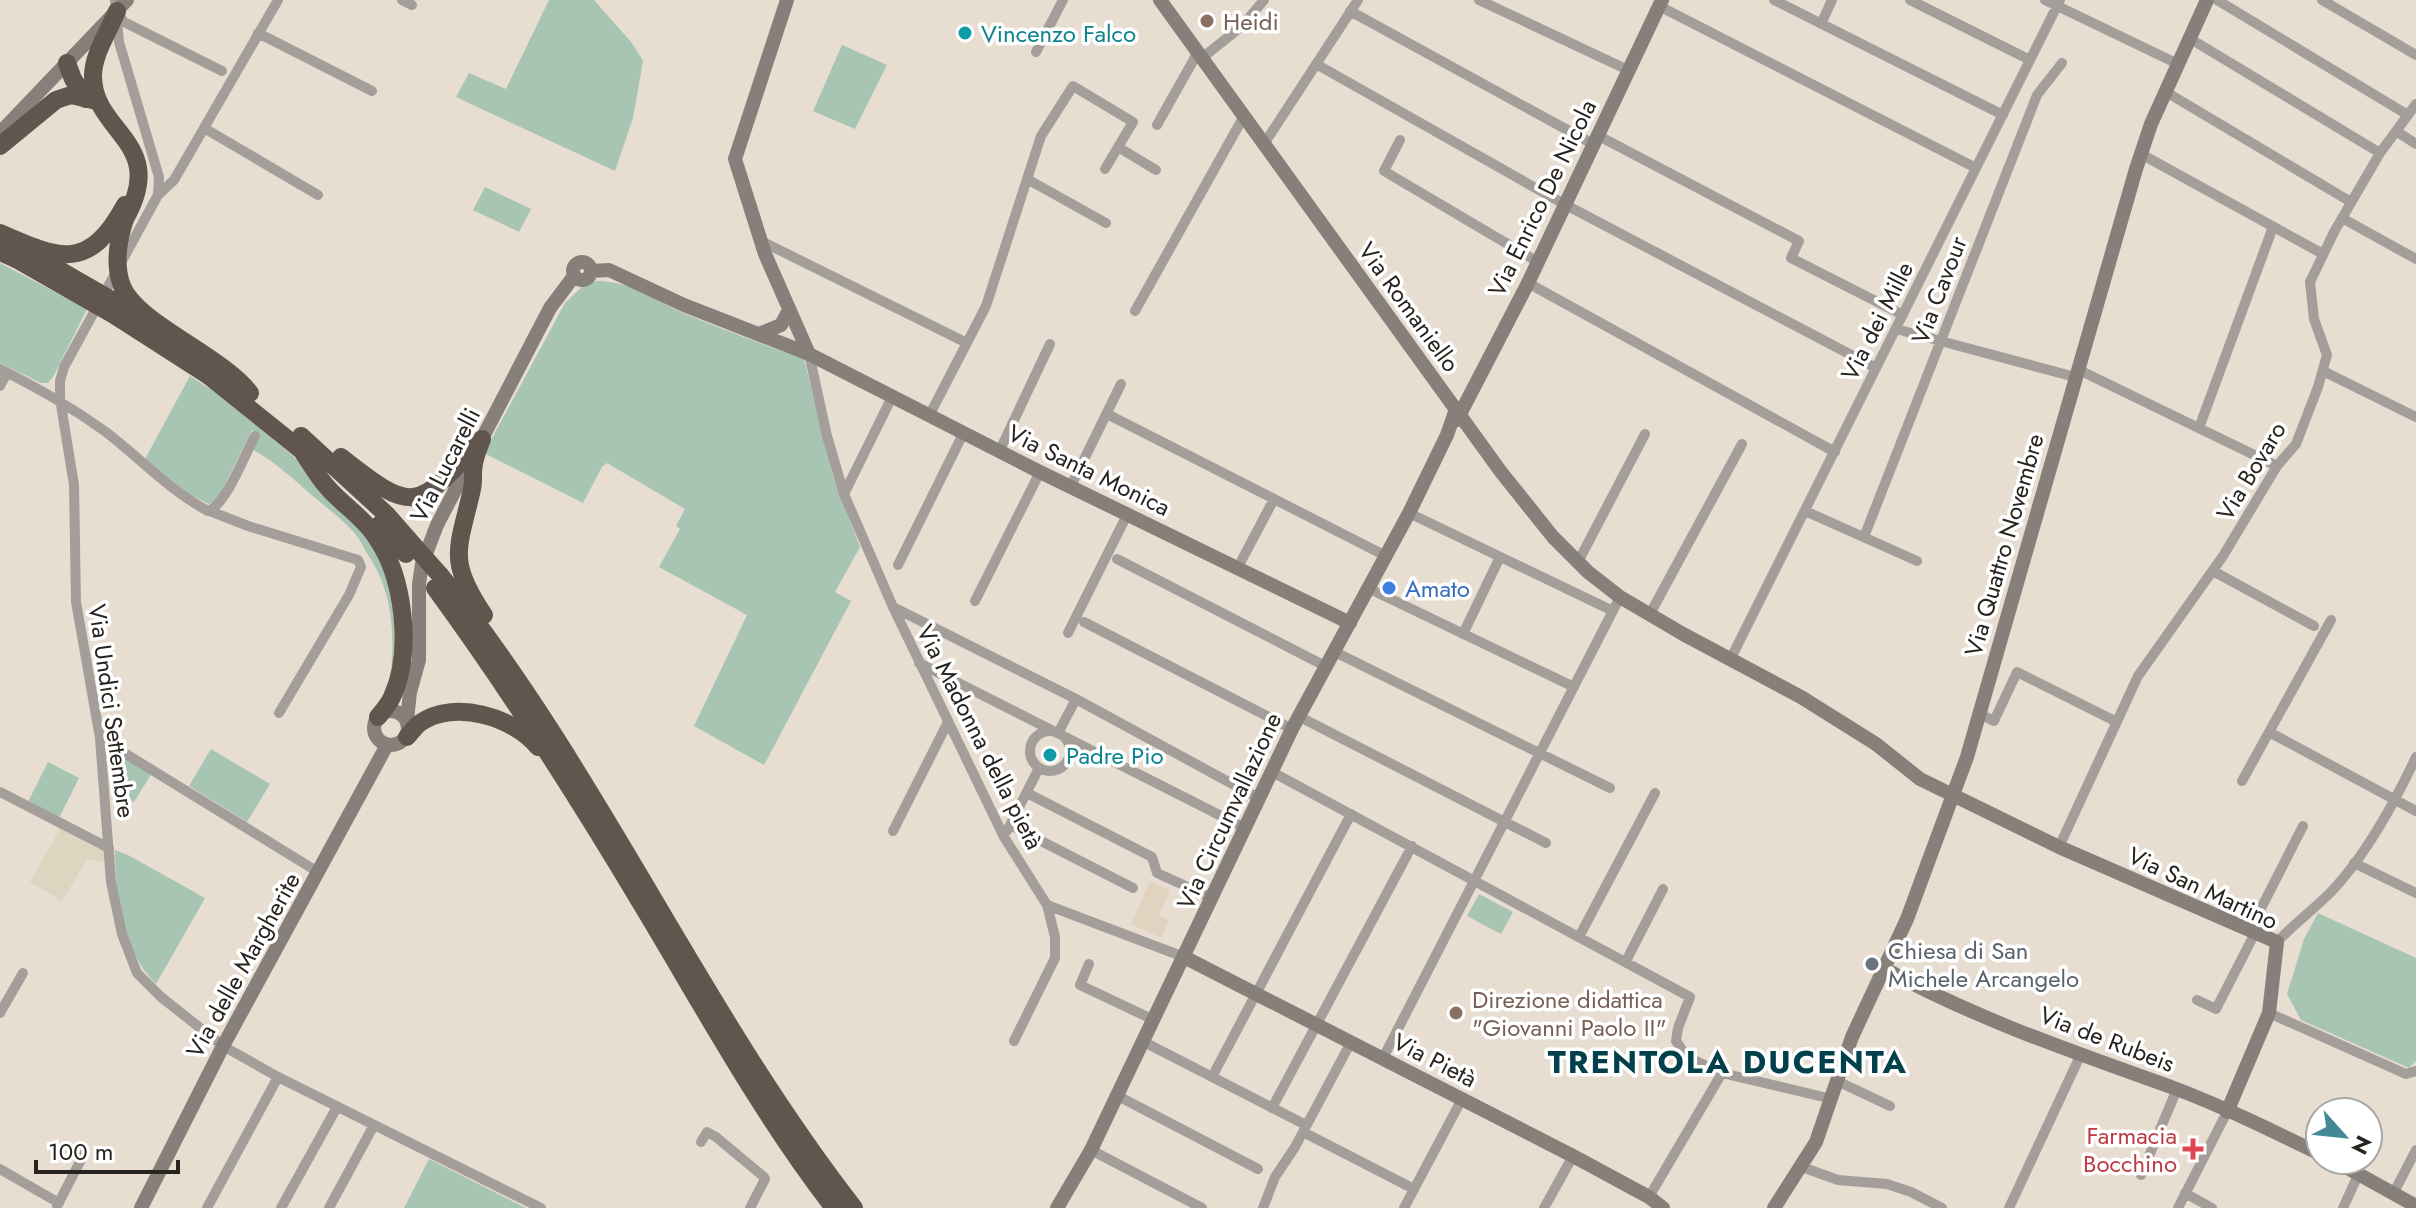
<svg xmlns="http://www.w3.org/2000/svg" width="2416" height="1208" font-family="Jost,sans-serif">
  <rect width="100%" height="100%" fill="#e7ddd1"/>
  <path fill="#ddd5bf" d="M61,827L95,848L115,850V865L87,859L62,901L30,882Z"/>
  <path fill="#e1d3c0" d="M1150,881L1170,890L1159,915L1169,920L1161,938L1131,924Z"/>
  <path fill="#a8c5b3" d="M549,0H594L632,43L643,61L633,118L615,171L456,97L469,73L506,89Z
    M842,45L887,65L855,129L813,111Z
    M485,187L531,209L519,232L473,210Z
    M0,263L87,309L53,377L48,383H41L0,363Z
    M597,281C632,281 657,302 688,315C727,331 765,345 804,359L832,472L860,547L835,592L851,601L764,765L694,726L747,615L659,567L680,529L676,526L685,509L607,463L602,467L583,503L484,453L565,303L584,285Z
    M190,376L218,394L305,466L384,557L399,633L390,683C395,637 394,593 368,555C364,550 363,544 359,539C348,523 329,510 314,497C294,480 275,461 251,449L259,434L252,430L218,499L209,504L187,493L145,459Z
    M108,746L152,773L134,802L111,788Z
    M211,749L270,784L247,822L189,786Z
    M48,762L79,778L59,818L28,802Z
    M115,850L128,855L205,898L156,984C123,951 115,896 115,850Z
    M1479,894L1513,912L1501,934L1467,916Z
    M2318,913L2416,958V1061L2409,1068L2301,1020L2287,994L2304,939Z
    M429,1159L526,1208H404Z"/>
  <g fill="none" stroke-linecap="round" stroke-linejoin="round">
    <path stroke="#a49e9a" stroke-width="10" d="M115,0L119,42L159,177L158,195L64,367L60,381V399L74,485L76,602L100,738L111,882L122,934L137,973L161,997L223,1046L278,1077L541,1208
      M402,0L412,5
      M1479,0L1628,70
      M1774,0L2003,115
      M1910,0L2030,60
      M2045,0L2178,64
      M2217,0L2408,115
      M2322,0L2416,55
      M1659,6L1976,168
      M1350,11L1593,144
      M118,13L124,22L222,71
      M1821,24L1832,0
      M258,33L372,91
      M2189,38L2380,153
      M1036,52L1063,0
      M1202,58L1242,26L1264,0
      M1316,64L1564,204L1876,368
      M2166,92L2351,202
      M1157,125L1198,52
      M204,128L318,195
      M2396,131L2416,144
      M1597,135L1799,241L1791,258L1903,315
      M1400,140L1384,171L1538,262
      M1264,144L1358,0
      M1118,147L1156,170
      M2141,154L2323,254
      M1027,179L1106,223
      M158,195L174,180L278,0
      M2342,218L2416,259
      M761,241L967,343
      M1528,283L1835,452
      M1135,311L1244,116
      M1896,329L2075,377
      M809,354L827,436L844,494L893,607L1004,837L1047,905L1184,957
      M0,369C39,389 70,406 106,432C141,459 169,490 208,511C226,505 245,454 255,436
      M2077,369L2277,466
      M2323,371L2416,417
      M0,386L7,373
      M1107,414L1386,556
      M929,416L986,306L1041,136L1073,86L1133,122L1105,169
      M2199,428L2273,227
      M1000,450L1050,344
      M1071,486L1121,384
      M844,494L892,397
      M210,511L248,526L358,560L361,567L349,595L279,713
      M1805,511L1917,561
      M1409,513L1613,611
      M1864,537L2037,95L2062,63
      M1117,559L1325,666
      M1578,562L1645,434
      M898,565L964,432
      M1237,569L1274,499
      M2213,571L2314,626
      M1368,588L1574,687
      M975,601L1040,472
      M893,607L1076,699L1260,799
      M1650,614L1742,444
      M1084,622L1292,729
      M1068,633L1128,513
      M1463,634L1500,557
      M1333,651L1610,788
      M1730,660L2060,0
      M919,663L1245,828
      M1978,713L1994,721L2017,672L2117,722
      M1298,716L1546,843
      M1030 751a20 20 0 1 1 40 0a20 20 0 1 1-40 0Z
      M2269,732L2416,811
      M1058,733L1076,699
      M100,738L318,872
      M1272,772L1690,997L1678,1028L1676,1041L1687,1057L1722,1073L1832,1099
      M2242,781L2331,620
      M0,792L109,848
      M1027,793L1152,857L1157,873L1212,898
      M1010,825L1133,888
      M893,831L948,722
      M1007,831L1039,768
      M2059,847L2138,676L2223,556L2277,466L2296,444L2318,387L2327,355L2314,319L2310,282L2334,232L2380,153L2416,104
      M2354,863L2416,893
      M2250,930L2303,826
      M1579,937L1655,793
      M2277,942C2294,924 2314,909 2331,892C2367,854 2394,804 2416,757
      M1626,961L1663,889
      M1089,964L1080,985L1154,1020
      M2197,1000L2216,1009L2255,933
      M0,1013L23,973
      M2269,1013L2406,1074L2416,1071
      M1014,1041L1055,958V937L1047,905
      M1144,1042L1306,1125
      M1383,1058L1620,597
      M1212,1077L1351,814
      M1837,1081L1890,1106
      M1118,1096L1258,1169
      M1272,1108L1412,846
      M1303,1132L1414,1189
      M701,1142L707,1132L716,1137L764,1177L765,1179L750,1208
      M1091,1150L1202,1208
      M1802,1167L1838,1180L1887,1184L1911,1192L1942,1208
      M0,1169L59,1203
      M2141,1175L2177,1089
      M2185,1193L2212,1208
      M2393,1194L2416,1150
      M1649,1197L1722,1073
      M57,1206L84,1154
      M207,1208L278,1077
      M281,1208L337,1107
      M329,1208L374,1125
      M1263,1208L1275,1177L1295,1147L1351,1042
      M1404,1208L1462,1099
      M1544,1208L1573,1156
      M2009,1208L2081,1054
      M2178,1208L2227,1112
      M2343,1208L2359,1173"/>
    <path stroke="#877f79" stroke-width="14" d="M787,0L735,159L765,254L809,354
      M1160,0L1501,472L1553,537L1588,572L1620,597L1683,634L1801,697L1876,744L1920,779L2059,847L2277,942L2269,1013L2227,1112
      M0,133L127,0
      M573 271a9 9 0 1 1 18 0a9 9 0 1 1-18 0Z
      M592,271L609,270L684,305L809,354L1040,472L1350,623
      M759,334L781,325L789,310
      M1457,420L1528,283L1662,0
      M374 728a17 17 0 1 1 34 0a17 17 0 1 1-34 0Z
      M407,720L410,692L419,660V584L422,564L437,525L550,308L574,276
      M1184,957L1573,1156L1649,1197L1663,1208
      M1885,969C1976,1019 2076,1053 2174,1088C2224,1107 2273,1131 2320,1154
      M2333,1160L2416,1206
      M141,1208L223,1046L387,745
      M1057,1208L1091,1150L1292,729L1409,513L1447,435L1456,409
      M1774,1208L1816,1142L1852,1037L1907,919L1967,757L2136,169L2151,124L2207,0"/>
    <path stroke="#61564d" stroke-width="18" d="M117,11C109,31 93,54 93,76C93,133 169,142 125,219
      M67,63L73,79L86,99
      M0,146L56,100L71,95L97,101
      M0,233C61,260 89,271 125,205
      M0,252L16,259
      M209,376L306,454
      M301,436L387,515L408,539
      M482,439C479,447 475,456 474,464C472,472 474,481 472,489C459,548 446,559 484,615
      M300,448C309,461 317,476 328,488C343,505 364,518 376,537C404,577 413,651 392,697C389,704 383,711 378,717
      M341,457C413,514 417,511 477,444
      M379,525L406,554
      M440,575C599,772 699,1009 854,1208
      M435,588C511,692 579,799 645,910C705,1010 762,1115 834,1208
      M407,737C411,733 415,726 420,723C454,699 514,717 538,747"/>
    <path stroke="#61564d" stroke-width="18" d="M125,219C118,240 114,265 122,286C135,322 221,355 250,393
      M21,248L136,314
      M16,259L114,315L209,376
      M408,539L440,575"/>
  </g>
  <g fill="#8d6e63" stroke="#fff" stroke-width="3">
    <circle cx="1207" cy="21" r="8"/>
    <circle cx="1456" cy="1013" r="8"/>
  </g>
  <g fill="#0f9aa8" stroke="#fff" stroke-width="3">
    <circle cx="965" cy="33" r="8"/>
    <circle cx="1050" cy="755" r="8"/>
  </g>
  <circle fill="#3f7fe0" stroke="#fff" stroke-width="3" cx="1389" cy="588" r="8"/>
  <circle fill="#6b7280" stroke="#fff" stroke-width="3" cx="1872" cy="964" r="8"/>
  <path fill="#e0444e" stroke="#fff" stroke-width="3" d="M2189 1137h8v8h8v8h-8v8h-8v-8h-8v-8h8z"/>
  <g text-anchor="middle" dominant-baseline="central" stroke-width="7" stroke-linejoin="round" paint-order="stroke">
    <g font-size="24" fill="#785e54" stroke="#fff" text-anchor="start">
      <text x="1223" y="21">Heidi</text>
      <text x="1472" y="999">Direzione didattica<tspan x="1472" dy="28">"Giovanni Paolo II"</tspan></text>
    </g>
    <g font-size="24" fill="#0d838f" stroke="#fff" text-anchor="start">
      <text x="981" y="33">Vincenzo Falco</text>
      <text x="1066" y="755">Padre Pio</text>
    </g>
    <g font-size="24" fill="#27241f" stroke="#fff">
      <text transform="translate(1542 198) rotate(-64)">Via Enrico De Nicola</text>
      <text transform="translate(1939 290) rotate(-69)">Via Cavour</text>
      <text transform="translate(1409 307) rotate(54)">Via Romaniello</text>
      <text transform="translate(1877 321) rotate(-63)">Via dei Mille</text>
      <text transform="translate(445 465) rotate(-63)">Via Lucarelli</text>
      <text transform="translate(1089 470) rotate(26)">Via Santa Monica</text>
      <text transform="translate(2251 471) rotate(-59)">Via Bovaro</text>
      <text transform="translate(2004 545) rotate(-74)">Via Quattro Novembre</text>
      <text transform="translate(112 711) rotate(82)">Via Undici Settembre</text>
      <text transform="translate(980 737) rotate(63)">Via Madonna della pietà</text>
      <text transform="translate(1229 811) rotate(-65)">Via Circumvallazione</text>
      <text transform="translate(2203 888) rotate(25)">Via San Martino</text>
      <text transform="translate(243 965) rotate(-61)">Via delle Margherite</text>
      <text transform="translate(2107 1039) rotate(21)">Via de Rubeis</text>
      <text transform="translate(1435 1060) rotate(27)">Via Pietà</text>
    </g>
    <g font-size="24" fill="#366cbe" stroke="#fff" text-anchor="start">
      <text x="1405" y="588">Amato</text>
    </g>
    <g font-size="24" fill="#5b616d" stroke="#fff" text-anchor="start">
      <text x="1888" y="950">Chiesa di San<tspan x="1888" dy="28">Michele Arcangelo</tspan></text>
    </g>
    <g font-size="24" fill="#be3a42" stroke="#fff" text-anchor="end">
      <text x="2177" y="1135">Farmacia<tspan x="2177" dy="28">Bocchino</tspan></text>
    </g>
    <g font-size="32" font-weight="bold" letter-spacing="2" fill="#02414c" stroke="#fff">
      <text x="1728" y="1062">TRENTOLA DUCENTA</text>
    </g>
  </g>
  <g transform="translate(2344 1136) rotate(117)"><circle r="38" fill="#ffffff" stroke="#a9a7a5" stroke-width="2"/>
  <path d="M0-6L14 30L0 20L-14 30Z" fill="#448897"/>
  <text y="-12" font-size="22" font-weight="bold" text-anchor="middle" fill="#27241f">N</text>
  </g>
  <path d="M36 1160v12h142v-12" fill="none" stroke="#27241f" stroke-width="4"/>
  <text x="48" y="1160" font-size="24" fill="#27241f" stroke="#ffffff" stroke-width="6" paint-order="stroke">100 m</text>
</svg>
